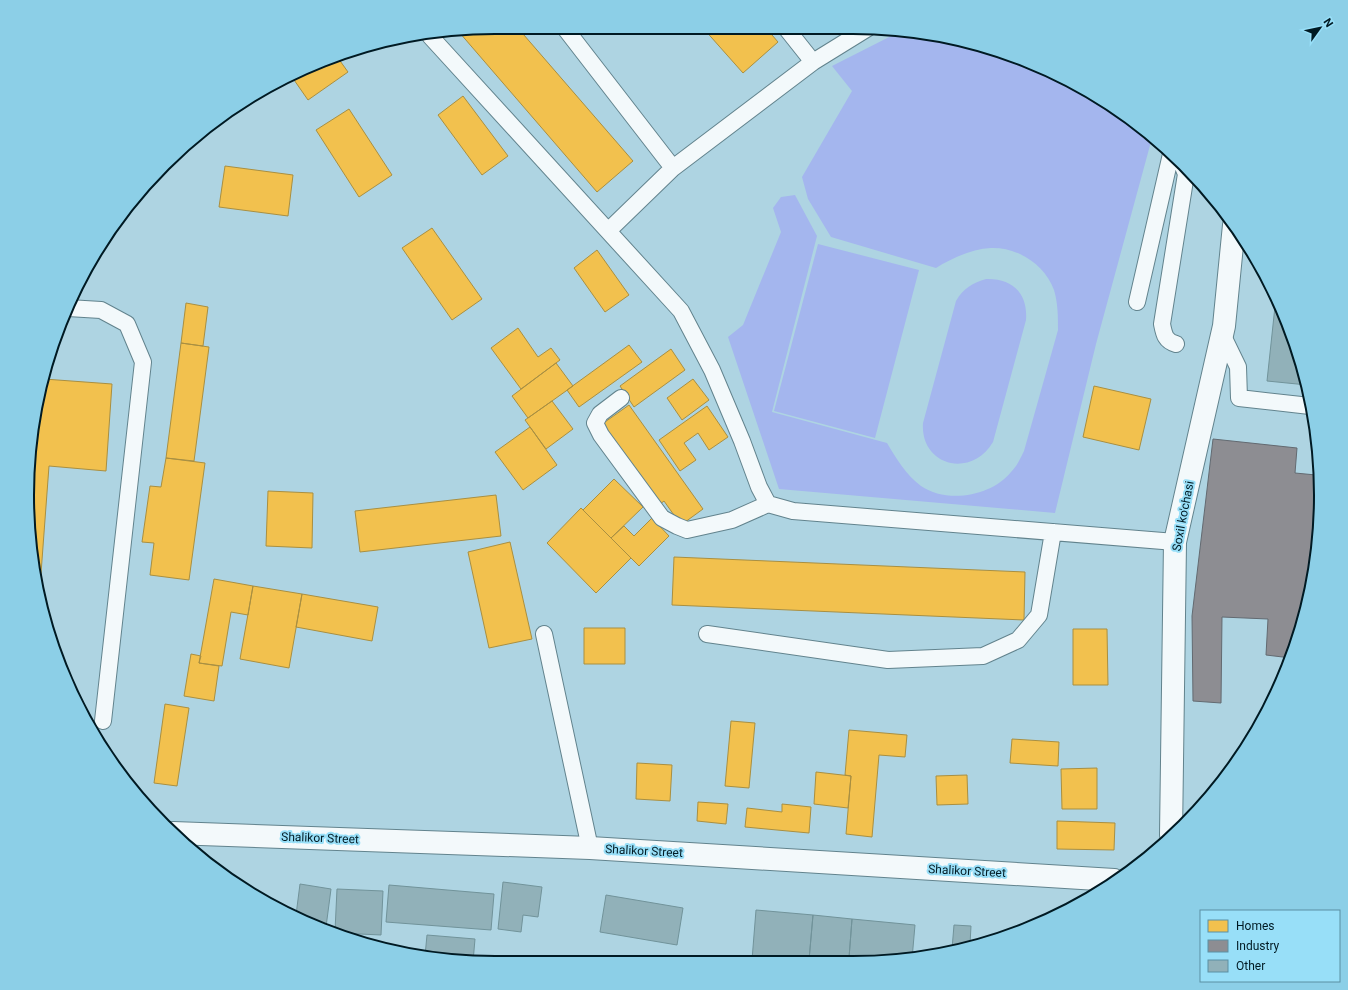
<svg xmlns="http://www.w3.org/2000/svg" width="1348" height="990" font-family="Roboto,sans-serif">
  <rect width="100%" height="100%" fill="#aed4e2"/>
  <path fill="#a4b6ee" d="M901,31L974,43L1032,63L1113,106L1152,138L1096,344L1055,513L779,489L728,337L743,325L781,232L773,208L781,197L795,195L817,236L772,412L887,443C896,458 906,475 921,486C947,504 992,496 1011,472C1017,466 1020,459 1024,451L1058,330C1058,317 1058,303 1054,290C1045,265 1018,247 991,248C972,249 952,258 936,268L831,237L808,199L802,177L852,91L832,66Z
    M818,244L919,270L875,438L774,411Z
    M986,279C1013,278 1028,294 1026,320L993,442C971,479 920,466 923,423L956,301C963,288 973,283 986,279Z"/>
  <path fill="#f2c14e" stroke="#a98f41" d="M495,27H517L633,161L597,192L459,32Z
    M703,28H766L778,42L743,73Z
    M338,58L348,72L308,100L292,77Z
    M463,96L508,156L482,175L438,115Z
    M349,109L392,175L359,197L316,130Z
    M225,166L293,175L288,216L219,207Z
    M432,228L482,299L452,320L402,248Z
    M597,250L629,295L605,312L574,268Z
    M186,303L208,307L203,346L181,343Z
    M518,328L538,357L551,348L560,360L521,389L491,348Z
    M181,343L209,347L194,461L166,458Z
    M629,345L642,362L579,407L567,390Z
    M671,349L685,370L634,407L620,386Z
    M556,363L573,386L528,418L512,396Z
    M44,379L112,384L106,471L49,466L40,587L28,526L36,404Z
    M693,379L709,400L682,420L667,398Z
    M1094,386L1151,399L1139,450L1083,437Z
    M552,401L573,429L546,449L525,420Z
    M629,405L703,509L681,525L664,501L655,508L598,427Z
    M707,406L728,437L709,450L698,433L684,443L696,460L680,471L659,440Z
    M530,427L557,465L523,490L495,452Z
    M166,458L205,463L189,580L150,575L154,543L142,542L150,486L161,487Z
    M614,479L643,507L611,538L583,510Z
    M268,491L313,493L312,548L266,546Z
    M496,495L501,536L360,552L355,511Z
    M581,508L631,558L596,593L547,543Z
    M652,518L669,536L639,566L611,538L624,526L634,536Z
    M510,542L532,639L489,648L468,552Z
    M674,557L1025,572L1024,620L672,605Z
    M214,579L253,586L248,615L231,612L222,666L199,663Z
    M253,586L302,594L289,668L240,659Z
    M302,594L378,607L372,641L296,627Z
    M584,628H625V664H584Z
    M1073,629H1107L1108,685H1073Z
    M191,654L201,656L199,663L219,666L214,701L184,696Z
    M165,704L189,708L177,786L154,783Z
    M731,721L755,723L749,788L725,786Z
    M849,730L907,735L905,757L879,755L872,837L846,834L851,776L845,775Z
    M1012,739L1059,742L1058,766L1010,763Z
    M637,763L672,765L670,801L636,799Z
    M1097,768V809H1062L1061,769Z
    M816,772L851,776L848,808L814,804Z
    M967,775L968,804L937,805L936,776Z
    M698,802L728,804L726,824L697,821Z
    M782,804L811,807L809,833L745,827L747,808L782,812Z
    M1057,821L1115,823L1114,850L1057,849Z"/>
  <path fill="#8d8d92" stroke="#636a71" d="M1213,439L1297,448L1295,473L1316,475L1315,498H1319L1317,556L1296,646L1291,658L1266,655L1268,619L1222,617L1221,703L1193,701L1192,616Z"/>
  <path fill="#91b1b9" stroke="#71939a" d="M1276,297L1305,374L1307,385L1267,381Z
    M503,882L542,887L538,917L523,915L521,932L498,929Z
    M300,884L331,889L326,927L296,915Z
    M389,885L494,894L491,930L386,922Z
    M337,889L383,891L381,935L339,933L335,931Z
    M606,895L683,908L677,945L600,932Z
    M756,910L813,915L809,960H752Z
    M813,915L852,919L849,958L839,957V959L809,960Z
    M852,919L915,925L912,959H861L849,958Z
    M954,925L971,926L970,944L952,949Z
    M427,935L475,939L473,962H464L425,956Z"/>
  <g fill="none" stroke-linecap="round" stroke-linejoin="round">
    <g stroke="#62838d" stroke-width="18">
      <path id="lane" d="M564,27L673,168
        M786,28L813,62
        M430,36L681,311L712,370L742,441L759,487L768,504L793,511L1175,542
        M608,231L673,168L813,62L868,28
        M1137,302L1171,154
        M68,308L101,310L127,324L143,362L103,721
        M1222,334L1238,367L1239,398L1310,406
        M1176,344C1165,341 1164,334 1162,324L1186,174L1181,162
        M621,398L600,414L595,423L601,435L662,518L677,526L687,530L732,520L768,504
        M544,634L590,848
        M707,634L888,660L983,656L1018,640L1039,615L1053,532"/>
    </g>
    <g stroke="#62838d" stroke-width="24">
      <path id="street" d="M1171,835L1175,542L1224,326L1234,225"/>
    </g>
    <g stroke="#62838d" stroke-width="24">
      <path id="secondary" d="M173,833L590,848L1114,880"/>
    </g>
    <use href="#lane" stroke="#f3f9fb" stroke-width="16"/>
    <use href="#street" stroke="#f3f9fb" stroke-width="22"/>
    <use href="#secondary" stroke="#f3f9fb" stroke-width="22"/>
  </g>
  <g text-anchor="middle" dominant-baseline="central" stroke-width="4" stroke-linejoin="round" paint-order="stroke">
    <g font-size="12" fill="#001a23" stroke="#98dff8">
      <text transform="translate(1183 516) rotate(-79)">Soxil ko'chasi</text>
      <text transform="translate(320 838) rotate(2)">Shаlikor Street</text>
      <text transform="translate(644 851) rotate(3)">Shаlikor Street</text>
      <text transform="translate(967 871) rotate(3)">Shаlikor Street</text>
    </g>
  </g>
  <path d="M0 0H1348V990H0ZM495 34H853A461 461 0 0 1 1314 495V495A461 461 0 0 1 853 956H495A461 461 0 0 1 34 495V495A461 461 0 0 1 495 34Z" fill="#8ccfe7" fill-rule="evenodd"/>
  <path fill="none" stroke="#001a23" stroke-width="2" d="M495 34H853A461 461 0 0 1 1314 495V495A461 461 0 0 1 853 956H495A461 461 0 0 1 34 495V495A461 461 0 0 1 495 34Z"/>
  <rect x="1200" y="910" width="140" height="72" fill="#98dff8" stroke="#5b90a3"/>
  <rect x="1208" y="920" width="20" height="12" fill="#f2c14e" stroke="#5b90a3"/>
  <text x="1236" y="930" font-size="12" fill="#001a23">Homes</text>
  <rect x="1208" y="940" width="20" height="12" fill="#8d8d92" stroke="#5b90a3"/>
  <text x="1236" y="950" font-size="12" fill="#001a23">Industry</text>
  <rect x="1208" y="960" width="20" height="12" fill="#91b1b9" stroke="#5b90a3"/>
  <text x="1236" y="970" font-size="12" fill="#001a23">Other</text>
  <g transform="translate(1320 28) rotate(57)" stroke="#98dff8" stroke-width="3" paint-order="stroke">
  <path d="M0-3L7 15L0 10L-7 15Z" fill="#001a23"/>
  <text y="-6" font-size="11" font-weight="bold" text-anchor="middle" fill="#001a23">N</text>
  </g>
</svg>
